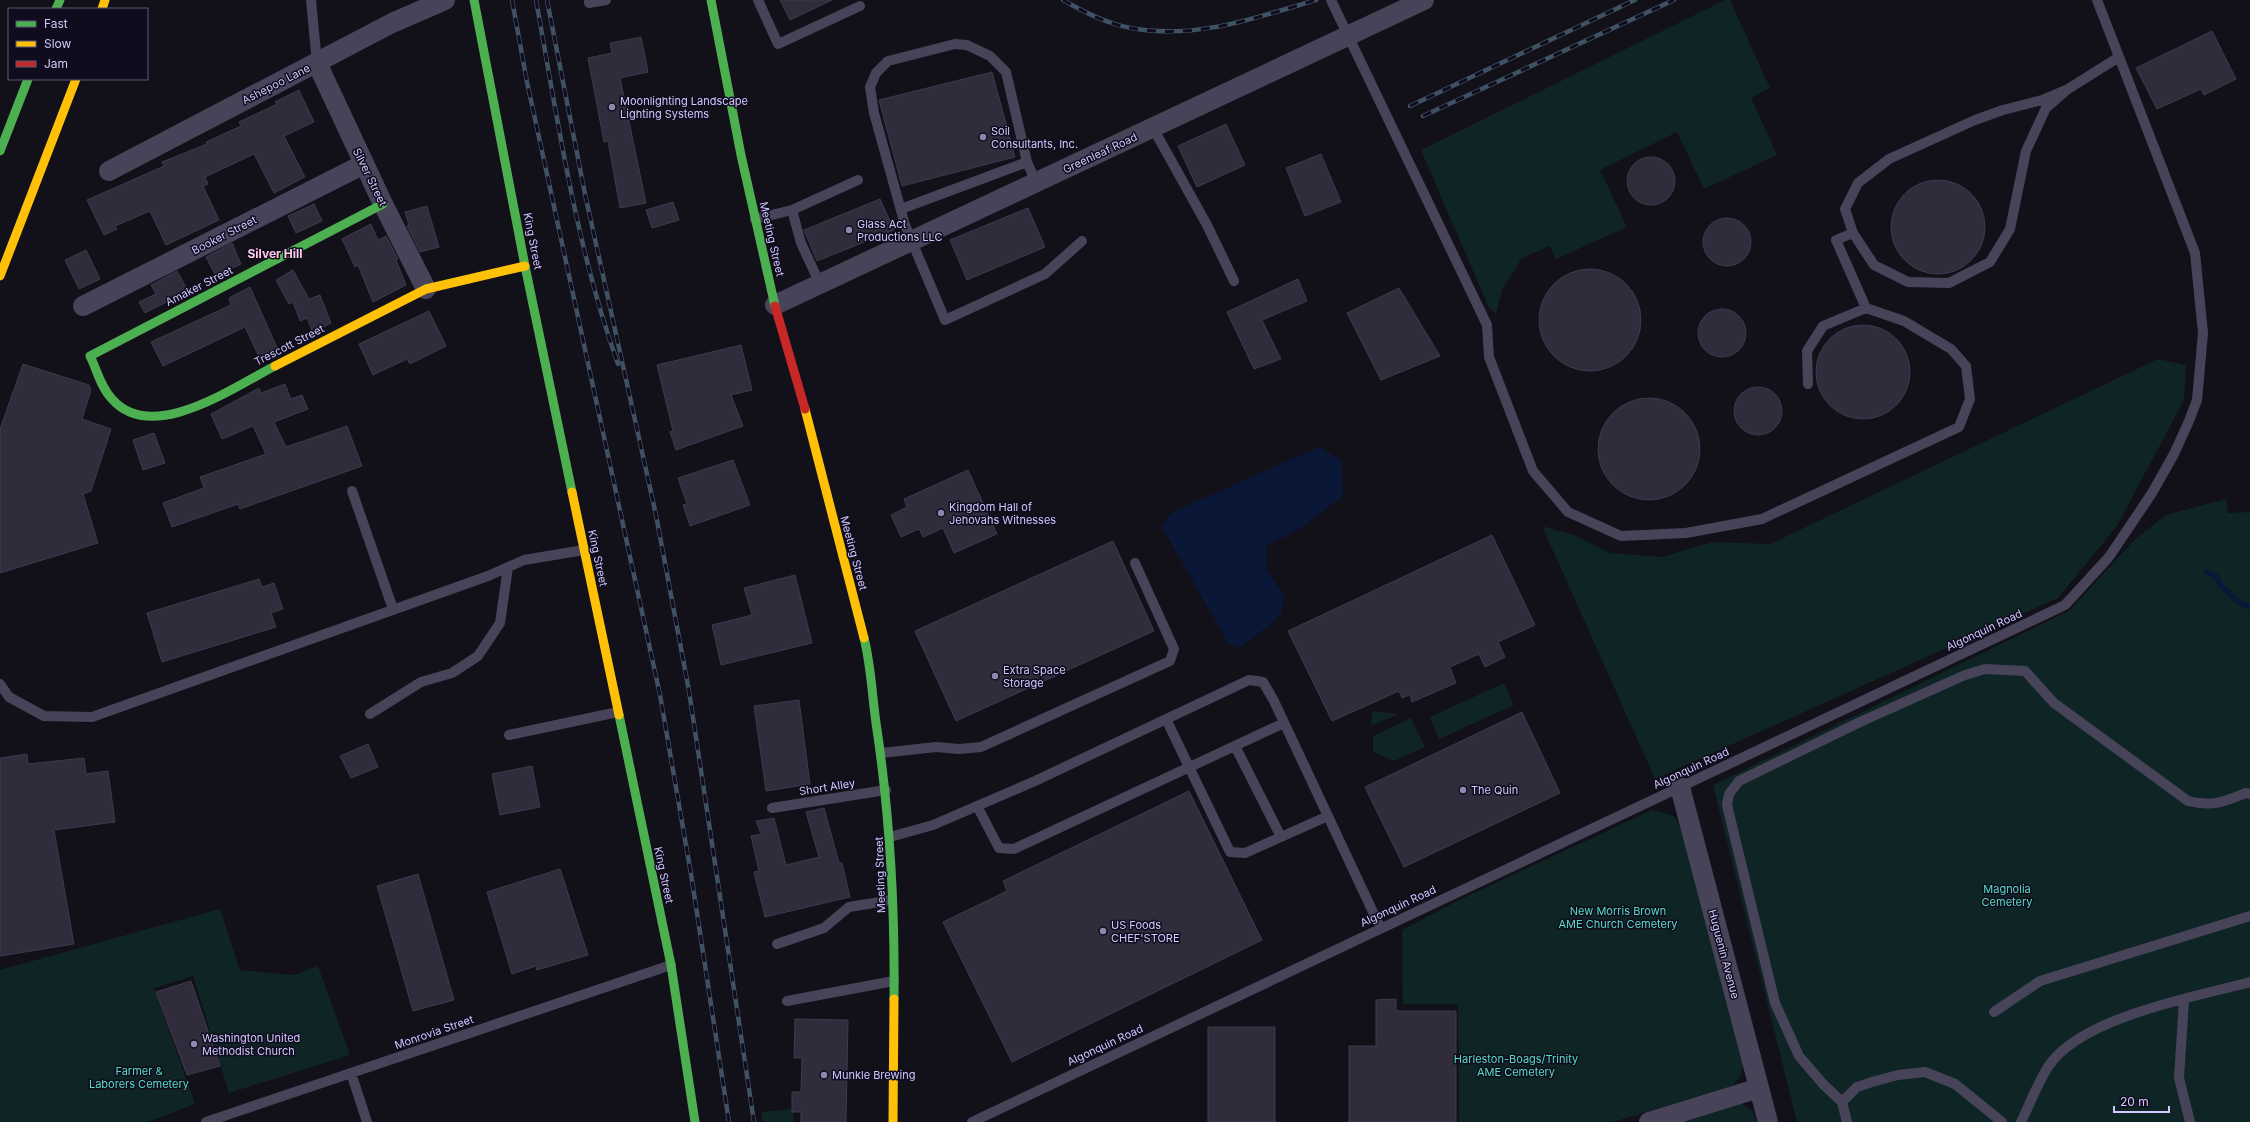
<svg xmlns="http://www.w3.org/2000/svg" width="2250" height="1122" font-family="Inter,sans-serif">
  <rect width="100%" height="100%" fill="#121019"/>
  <path fill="#0f2425" d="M1725,0H1730L1770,88L1751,98L1777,155L1704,189L1677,132L1600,170L1627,227L1556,259L1550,246L1522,258L1502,289L1496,314L1489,308L1421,150Z
    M2158,359L2186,365L2184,400L2117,526L2058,598L1655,779L1542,526L1574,535L1610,553L1662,557L1713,542L1770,544Z
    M2226,499L2228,513L2250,512V1122H1797L1713,785L2070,610L2135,539L2166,515Z
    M1504,683L1514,705L1439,739L1430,717Z
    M1372,711L1398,714L1371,726Z
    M1411,718L1425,747L1394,761L1373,752V736Z
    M1652,810L1674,816L1682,829L1743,1065L1741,1076L1732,1086L1613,1122H1459L1458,1004H1403L1402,930L1457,901Z
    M220,909L240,970L294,975L318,966L350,1055L229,1093L193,976L154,988L195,1104L148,1122H0V970Z
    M1741,1103L1753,1111L1756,1122H1676Z
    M793,1109L794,1122H763L761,1112Z"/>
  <path fill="#0a1736" d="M1319,447L1341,460L1343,496L1300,529L1266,546L1267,570L1285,597L1281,613L1272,623L1240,647L1228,643L1162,527L1171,513Z"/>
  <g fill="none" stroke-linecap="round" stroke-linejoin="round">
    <path stroke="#0a1736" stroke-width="5.5" d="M2207,572L2216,576L2221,586C2231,592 2236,605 2250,606"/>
  </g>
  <path fill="#302c3c" stroke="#3e3a4e" d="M780,0H832L790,20Z
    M2212,31L2236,79L2204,95L2201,89L2157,109L2136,68Z
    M641,37L648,72L620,78L646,203L620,208L608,141L604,142L588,58L612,53L610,43Z
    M992,72L1015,157L902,186L879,100Z
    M299,90L314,122L284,136L305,177L274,193L254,154L205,177L208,184L203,186L219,220L166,245L150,211L115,226L117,229L104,235L87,200L164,166L162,162L207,144L206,142L241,126L239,122L277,104L275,102Z
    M1226,124L1245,165L1197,187L1178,146Z
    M1321,154L1341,202L1305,216L1286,168Z
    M1627 181a24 24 0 1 1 48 0a24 24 0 1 1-48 0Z
    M1891 227a47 47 0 1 1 94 0a47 47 0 1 1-94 0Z
    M880,199L894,230L817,261L804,230Z
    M673,202L679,220L652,228L646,210Z
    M314,204L322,221L296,233L288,216Z
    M427,206L439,247L420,252L407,226L409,225L405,212Z
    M1028,208L1045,247L967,280L950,240Z
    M1703 242a24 24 0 1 1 48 0a24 24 0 1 1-48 0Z
    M371,224L378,240L386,236L398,259L396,260L406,285L373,302L358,265L355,267L342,239Z
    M232,243L241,264L216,276L206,257Z
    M86,250L100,279L79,289L65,260Z
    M1539 320a51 51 0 1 1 102 0a51 51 0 1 1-102 0Z
    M293,270L309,299L320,295L331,323L313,333L307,318L300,321L293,302L289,304L276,280Z
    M177,271L188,291L145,313L139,302L156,294L151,285Z
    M1298,279L1307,301L1262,320L1281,359L1254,369L1227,312Z
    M250,287L278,350L260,359L245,327L163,366L151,342L231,305L229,298Z
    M1399,288L1440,356L1381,380L1347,313Z
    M1698 333a24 24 0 1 1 48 0a24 24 0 1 1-48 0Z
    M429,311L446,346L410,364L407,359L373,375L359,344Z
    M1816 372a47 47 0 1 1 94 0a47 47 0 1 1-94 0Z
    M741,345L752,390L731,395L743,426L676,450L670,432L673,431L657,365Z
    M23,364L89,385L91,390L82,419L111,429L91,491L83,494L98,543L0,573V429Z
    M285,384L291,399L302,395L308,409L274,422L286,447L347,426L362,466L240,509L238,504L172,527L163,503L204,488L200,477L266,454L253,426L222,439L211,414L259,388L261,393Z
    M1734 411a24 24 0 1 1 48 0a24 24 0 1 1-48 0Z
    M1598 449a51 51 0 1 1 102 0a51 51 0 1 1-102 0Z
    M154,433L165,463L143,470L133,440Z
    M733,460L750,505L690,526L683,505L687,504L678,478Z
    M968,470L997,534L954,553L943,528L923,537L919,529L901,537L891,515L907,507L904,499Z
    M1492,535L1535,625L1498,642L1505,657L1485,667L1479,654L1450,667L1456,683L1412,702L1410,695L1402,698L1399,691L1332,721L1288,631Z
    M1113,541L1154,631L956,721L915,631Z
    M795,575L812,643L721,665L712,625L752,615L744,588Z
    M259,579L262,587L274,583L283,609L271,613L276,627L162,662L147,613Z
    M799,700L810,784L766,791L754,706Z
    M1522,712L1560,793L1404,867L1365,787Z
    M368,744L378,767L351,778L340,756Z
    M27,754L28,764L84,758L86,774L108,771L115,822L54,830L74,944L0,956V758Z
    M532,766L540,807L500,815L492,774Z
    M1189,791L1262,940L1012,1062L943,922L1007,891L1003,881Z
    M824,808L839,863H842L850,897L765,917L754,872L759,871L751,836L761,834L756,821L774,818L786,865L819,857L806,812Z
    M560,869L588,955L537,970L536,966L512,974L487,892Z
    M418,874L454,1000L413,1011L377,886Z
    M191,981L220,1066L187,1075L156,992Z
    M1396,999V1011H1456V1122H1349V1046H1376V1000Z
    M795,1019L848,1020L846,1122H801V1112H792V1092H801L802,1058H794Z
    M1208,1027H1275V1122H1208Z"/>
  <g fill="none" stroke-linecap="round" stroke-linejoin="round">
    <path stroke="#47445a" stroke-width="10" d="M311,0L317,63
      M589,0V3L606,0
      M758,0L778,44L860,6
      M1331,0L1487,325L1489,357L1533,471L1568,512L1621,536L1686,533L1762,519L1959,427L1970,399L1966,366L1951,349L1904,321L1866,308
      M2068,89L2042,100L2003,110L1975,120L1889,159L1858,183L1845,209L1853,233L1874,265L1908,282L1949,283L1990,262L2010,229L2026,151L2046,108L2068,89L2119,57
      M1153,128L1207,225L1234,281
      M1036,182L1027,162L1006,72L990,56L967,45L955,44L888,61L876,73L870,87L874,113L905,225L945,320L1045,274L1082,241
      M901,209L1027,162
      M792,210L858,180
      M755,219L792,210L801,243L820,284
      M1808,384L1807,351L1823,326L1866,308L1836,240L1853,233
      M352,491L393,609
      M0,684L9,697L44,716L92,717L488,576L524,560L584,550
      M370,714L421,682L452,673L478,656L500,623L508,567
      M1166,719L1230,852L1245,853L1328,816
      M509,735L618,712
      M1235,746L1281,837
      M881,753L936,747L959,749L981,747L1170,661L1174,649L1135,563
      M977,806L999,848L1014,849L1284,723
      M772,808L886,790
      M890,837L933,825L1035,781L1249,680L1263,682L1274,701L1380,927
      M777,944L824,928L849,907L892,900
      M2184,1000L2179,1078L2190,1122
      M787,1001L894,981
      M1994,1012L2040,981L2250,916
      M351,1073L367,1122
      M1842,1102L1823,1084L1799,1056L1775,1003L1727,805L1729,794L1739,781L1860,722L1965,675L1985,669L2025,671L2054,703L2188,801C2213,807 2223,802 2246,793L2250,794
      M206,1122L671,965
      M972,1122L2065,605L2109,557L2152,493L2174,454L2189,421L2197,400L2203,333L2195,253L2097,0
      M1847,1122L1842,1102L1857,1087L1872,1082L1898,1075L1925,1072L1955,1084L2002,1122
      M2021,1122C2030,1104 2037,1084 2048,1067C2080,1017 2195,997 2250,982"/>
    <path stroke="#47445a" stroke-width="20" d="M317,63L383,204L426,289
      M109,171L392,23L445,0
      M775,305L1424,0
      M83,306L364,164
      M1680,787L1768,1122
      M1649,1122L1759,1088"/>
    <path stroke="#4caf50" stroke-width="9" d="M474,0L525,266L572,492
      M711,0L741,155L775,306
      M56,9L60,0
      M0,151L28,79
      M275,366C234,387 152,445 112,399C101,388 97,370 90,356L383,204
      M864,638C871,665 872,695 876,723C890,815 895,906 894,999
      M619,715L671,965L695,1122"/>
    <path stroke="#ffc107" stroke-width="9" d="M102,9L105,0
      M0,276L76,79
      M275,366L426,289L525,266
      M805,409L864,638
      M572,492L619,715
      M893,1122L894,999"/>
    <path stroke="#c62828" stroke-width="9" d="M775,306L805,409"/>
    <g stroke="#3f5263" stroke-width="4.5">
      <path id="rail" d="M512,0L527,82L660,695L691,874L729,1122
        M536,0C558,122 576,247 618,364
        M547,0L585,194L656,515L689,691L754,1122
        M1063,0C1084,12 1107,24 1131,28C1195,40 1255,18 1316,0
        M1410,106L1635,0
        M1423,116L1674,0"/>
    </g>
    <use href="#rail" stroke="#100c1d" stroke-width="3" stroke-dasharray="9" stroke-linecap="butt"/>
  </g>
  <g fill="#8e88ae" stroke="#100c1d" stroke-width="1.5">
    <circle cx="612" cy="107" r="4"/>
    <circle cx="983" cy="137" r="4"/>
    <circle cx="849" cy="230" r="4"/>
    <circle cx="941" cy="513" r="4"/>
    <circle cx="995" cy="676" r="4"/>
    <circle cx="1463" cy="790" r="4"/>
    <circle cx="1103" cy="931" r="4"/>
    <circle cx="194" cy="1044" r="4"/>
    <circle cx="824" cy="1075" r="4"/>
  </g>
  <g text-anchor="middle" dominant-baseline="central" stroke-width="3" stroke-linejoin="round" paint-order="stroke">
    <g font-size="11" fill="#d1c9fe" stroke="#100c1d">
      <text transform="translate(276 84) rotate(-27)">Ashepoo Lane</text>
      <text transform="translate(1100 153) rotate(-25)">Greenleaf Road</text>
      <text transform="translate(370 177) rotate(64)">Silver Street</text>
      <text transform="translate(224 235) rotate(-27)">Booker Street</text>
      <text transform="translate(772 239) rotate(77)">Meeting Street</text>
      <text transform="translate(533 241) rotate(79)">King Street</text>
      <text transform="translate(199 286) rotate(-27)">Amaker Street</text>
      <text transform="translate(289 345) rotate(-27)">Trescott Street</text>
      <text transform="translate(854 553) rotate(75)">Meeting Street</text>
      <text transform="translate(598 558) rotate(78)">King Street</text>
      <text transform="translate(1984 630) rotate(-25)">Algonquin Road</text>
      <text transform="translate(1691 768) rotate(-25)">Algonquin Road</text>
      <text transform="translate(827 787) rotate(-9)">Short Alley</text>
      <text transform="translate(664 875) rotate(78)">King Street</text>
      <text transform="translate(880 875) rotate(-92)">Meeting Street</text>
      <text transform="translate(1398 906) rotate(-25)">Algonquin Road</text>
      <text transform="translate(1724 954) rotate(75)">Huguenin Avenue</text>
      <text transform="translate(434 1032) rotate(-19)">Monrovia Street</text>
      <text transform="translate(1105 1045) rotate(-25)">Algonquin Road</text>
    </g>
    <g font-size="11" fill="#d1c9fe" stroke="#100c1d" text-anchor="start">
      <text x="620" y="101">Moonlighting Landscape<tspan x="620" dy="13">Lighting Systems</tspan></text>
      <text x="991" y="131">Soil<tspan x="991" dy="13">Consultants, Inc.</tspan></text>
      <text x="857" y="224">Glass Act<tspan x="857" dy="13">Productions LLC</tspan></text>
      <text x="949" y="507">Kingdom Hall of<tspan x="949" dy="13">Jehovahs Witnesses</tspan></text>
      <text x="1003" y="670">Extra Space<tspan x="1003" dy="13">Storage</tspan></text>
      <text x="1471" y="790">The Quin</text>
      <text x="1111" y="925">US Foods<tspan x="1111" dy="13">CHEF'STORE</tspan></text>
      <text x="202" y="1038">Washington United<tspan x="202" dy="13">Methodist Church</tspan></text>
      <text x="832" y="1075">Munkle Brewing</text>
    </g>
    <g font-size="11" fill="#56ddc2" stroke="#100c1d">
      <text x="2007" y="889">Magnolia<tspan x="2007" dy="13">Cemetery</tspan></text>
      <text x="1618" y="911">New Morris Brown<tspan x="1618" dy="13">AME Church Cemetery</tspan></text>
      <text x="1516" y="1059">Harleston-Boags/Trinity<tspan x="1516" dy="13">AME Cemetery</tspan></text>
      <text x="139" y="1071">Farmer &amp;<tspan x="139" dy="13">Laborers Cemetery</tspan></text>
    </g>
    <g font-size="12" font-weight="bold" fill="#fecbe9" stroke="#100c1d">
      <text x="275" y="253">Silver Hill</text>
    </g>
  </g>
  <rect x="8" y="8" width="140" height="72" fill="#100c1d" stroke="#5d5877"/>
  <rect x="16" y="21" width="20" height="6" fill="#4caf50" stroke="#5d5877"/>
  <text x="44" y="28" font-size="12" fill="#d1c9fe">Fast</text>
  <rect x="16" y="41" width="20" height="6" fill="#ffc107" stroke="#5d5877"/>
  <text x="44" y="48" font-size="12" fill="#d1c9fe">Slow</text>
  <rect x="16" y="61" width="20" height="6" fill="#c62828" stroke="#5d5877"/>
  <text x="44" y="68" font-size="12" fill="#d1c9fe">Jam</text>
  <path d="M2114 1106v6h55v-6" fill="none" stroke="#d1c9fe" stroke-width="2"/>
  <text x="2120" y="1106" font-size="12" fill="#d1c9fe" stroke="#100c1d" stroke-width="3" paint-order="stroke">20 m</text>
</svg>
